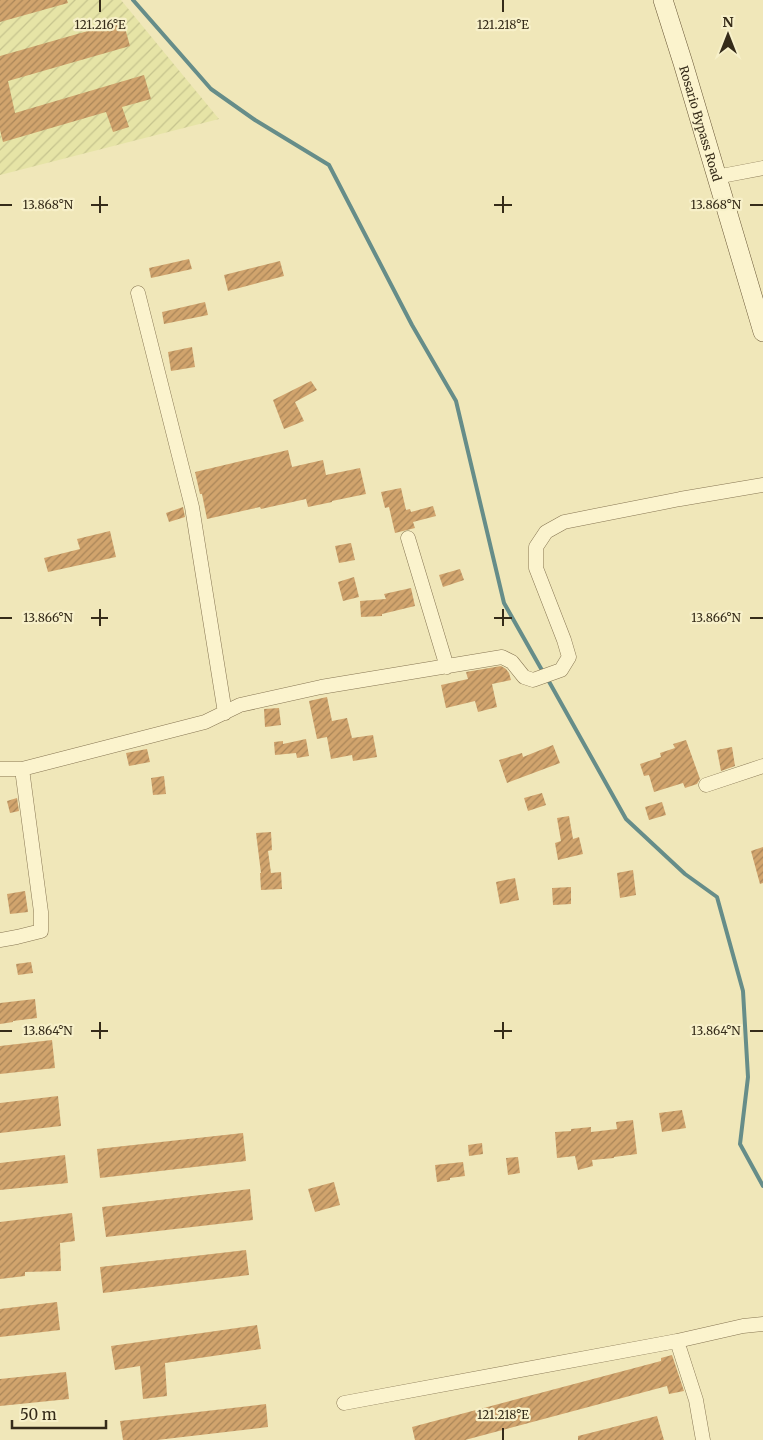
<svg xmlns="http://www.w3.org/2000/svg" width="763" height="1440" font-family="Merriweather,serif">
  <defs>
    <pattern id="farmland-furrows" width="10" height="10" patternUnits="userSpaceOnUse" patternTransform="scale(1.25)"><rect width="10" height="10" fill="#e6e4a6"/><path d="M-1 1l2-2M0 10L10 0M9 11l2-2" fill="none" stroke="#c6c48e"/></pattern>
    <pattern id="building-hatch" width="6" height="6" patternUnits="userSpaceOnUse" patternTransform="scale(1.25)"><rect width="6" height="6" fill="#d1a46d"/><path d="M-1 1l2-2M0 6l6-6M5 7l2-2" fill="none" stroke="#aa8659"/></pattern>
  </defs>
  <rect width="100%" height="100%" fill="#f0e7b9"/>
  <path fill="url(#farmland-furrows)" d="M0,0H121L219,119L0,175Z"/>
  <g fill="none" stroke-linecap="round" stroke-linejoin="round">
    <path stroke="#668d89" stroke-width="4" d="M133,0L211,89L255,120L329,165L412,325L456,401L504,603L543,672
      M547,678L626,819L685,874L717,897L743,991L748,1077L740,1144L763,1186"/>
  </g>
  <path fill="url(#building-hatch)" d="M0,0H67L68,3L0,22Z
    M123,21L130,46L8,81L15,113L144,75L151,99L122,107L129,127L113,132L106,112L3,142L0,130V56Z
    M189,259L192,269L151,278L149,268Z
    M280,261L284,276L228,291L224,275Z
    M205,302L208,315L164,324L162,312Z
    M192,347L195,367L171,371L168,352Z
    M311,381L317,390L295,402L304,421L284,429L273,400Z
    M288,450L292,467L323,460L326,475L360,468L366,494L332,501V502L308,507L306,499L261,509L260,507L207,519L202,494H200L195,472Z
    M401,488L406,510L410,509L411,512L433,506L436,516L413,522L415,528L395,533L389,507L385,508L381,492Z
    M183,507L185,517L169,522L166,513Z
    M110,531L116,557L48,572L44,558L80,549L77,539Z
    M351,543L355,560L339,563L335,546Z
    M460,569L464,580L443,587L439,575Z
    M354,577L359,597L343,601L338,582Z
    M411,588L415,606L382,614V616L361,617L360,601L386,599L384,594Z
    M501,666L506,669L509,673L511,680L492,684L497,707L478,712L475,701L446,708L441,685L468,679L466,672Z
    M327,697L332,721L347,718L352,738L373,735L377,757L353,761L352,755L331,759L327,737L317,739L309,701Z
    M279,708L281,725L265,727L264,709Z
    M306,739L309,756L297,758L296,753L275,755L274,742L283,741V744Z
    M686,740L700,779L697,784L685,788L683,783L654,792L649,775L644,776L640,764L661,757L660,753L675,748L673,744Z
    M553,745L560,763L507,783L499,760L522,753L523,757Z
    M732,747L735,766L721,771L717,750Z
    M147,749L150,762L129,766L126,753Z
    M164,776L166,794L153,795L151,778Z
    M542,793L546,805L528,811L524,798Z
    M17,798L19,811L10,813L7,801Z
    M662,802L666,815L649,820L645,807Z
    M569,816L573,839L579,837L583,854L558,860L555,843L561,841L557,818Z
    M271,832L272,850L268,851L271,873L281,872L282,889L261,890L260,873H261L256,833Z
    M763,847V883L760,884L751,851Z
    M633,870L636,895L620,898L617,873Z
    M515,878L519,900L500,904L496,882Z
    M571,887V904L553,905L552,888Z
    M25,891L28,912L10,914L7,894Z
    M31,962L33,973L18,975L16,964Z
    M35,999L37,1018L13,1021V1022L0,1024V1003Z
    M52,1040L55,1068L0,1074V1046Z
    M58,1096L61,1126L0,1133V1103Z
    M682,1110L686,1128L662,1132L659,1113Z
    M633,1120L637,1154L614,1157V1158L592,1160L593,1166L578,1170L575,1156L557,1158L555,1132L571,1131V1129L591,1127V1132L617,1129L616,1122Z
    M243,1133L246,1161L100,1178L97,1149Z
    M482,1143L483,1154L469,1156L468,1145Z
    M65,1155L68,1183L0,1190V1163Z
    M518,1157L520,1173L508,1175L506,1158Z
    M463,1162L465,1176L450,1178V1180L437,1182L435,1165Z
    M334,1182L340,1205L315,1212L308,1189Z
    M250,1189L253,1220L106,1237L102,1207Z
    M72,1213L75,1241L60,1243L61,1271L25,1272V1276L0,1279V1222Z
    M246,1250L249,1275L103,1293L100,1267Z
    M57,1302L60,1330L0,1337V1309Z
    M257,1325L261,1349L165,1363L167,1396L143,1399L140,1366L115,1370L111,1346Z
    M672,1355L684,1391L669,1394L667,1386L465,1440H415L412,1427L661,1361V1358Z
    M66,1372L69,1399L0,1406V1379Z
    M266,1404L268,1427L157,1440H123L120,1421Z
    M657,1416L664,1440H578V1436Z"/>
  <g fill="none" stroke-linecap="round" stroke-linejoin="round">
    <g stroke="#877653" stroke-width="15">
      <path id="street" d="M716,177L763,168
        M138,293L192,507L225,713
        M408,538L447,667
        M0,769H22L205,722L240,705L321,687L502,657L512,662L524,677L533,680L561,670L569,657L564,640L536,568V547L546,532L564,522L680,499L763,485
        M706,785L763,766
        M0,940L17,937L41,931V912L22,769
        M677,1341L696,1400L703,1440
        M344,1403L677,1341L743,1326L763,1324"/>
    </g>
    <g stroke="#695737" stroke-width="20">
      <g id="secondary">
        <path id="s1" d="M663,0L683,63L763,332"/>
      </g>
    </g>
    <use href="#street" stroke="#fbf3cd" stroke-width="14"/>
    <use href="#secondary" stroke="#fbf3cd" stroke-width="19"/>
  </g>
  <path fill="none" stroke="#352b19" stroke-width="2" d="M100,0V12M503,0V12M100,196V213M503,196V213M0,205H12M91,205H108M494,205H512M750,205H763M100,609V626M503,609V626M0,618H12M91,618H108M494,618H512M750,618H763M100,1022V1039M503,1022V1039M0,1031H12M91,1031H108M494,1031H512M750,1031H763M503,1428V1440"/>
  <g text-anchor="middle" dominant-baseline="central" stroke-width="4.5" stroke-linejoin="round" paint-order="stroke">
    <g font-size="12" fill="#352b19" stroke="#f7f0c9">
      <text stroke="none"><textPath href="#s1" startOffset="129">Rosario Bypass Road</textPath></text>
    </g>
  </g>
  <g font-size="12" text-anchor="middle" fill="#352b19" stroke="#f7f0c9" stroke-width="4.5" stroke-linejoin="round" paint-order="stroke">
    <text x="100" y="29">121.216°E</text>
    <text x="503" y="29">121.218°E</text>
    <text x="48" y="209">13.868°N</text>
    <text x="716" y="209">13.868°N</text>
    <text x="48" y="622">13.866°N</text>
    <text x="716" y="622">13.866°N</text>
    <text x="48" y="1035">13.864°N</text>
    <text x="716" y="1035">13.864°N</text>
    <text x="503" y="1419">121.218°E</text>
  </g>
  <g transform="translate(728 35)" stroke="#f7f0c9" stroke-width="4" paint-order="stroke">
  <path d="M0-4L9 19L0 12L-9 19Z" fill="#352b19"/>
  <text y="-8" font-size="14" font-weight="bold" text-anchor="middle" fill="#352b19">N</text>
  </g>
  <path d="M12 1420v8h94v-8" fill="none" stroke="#352b19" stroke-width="2.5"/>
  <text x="20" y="1420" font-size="15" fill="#352b19" stroke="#f7f0c9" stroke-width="4" paint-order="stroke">50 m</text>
</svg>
